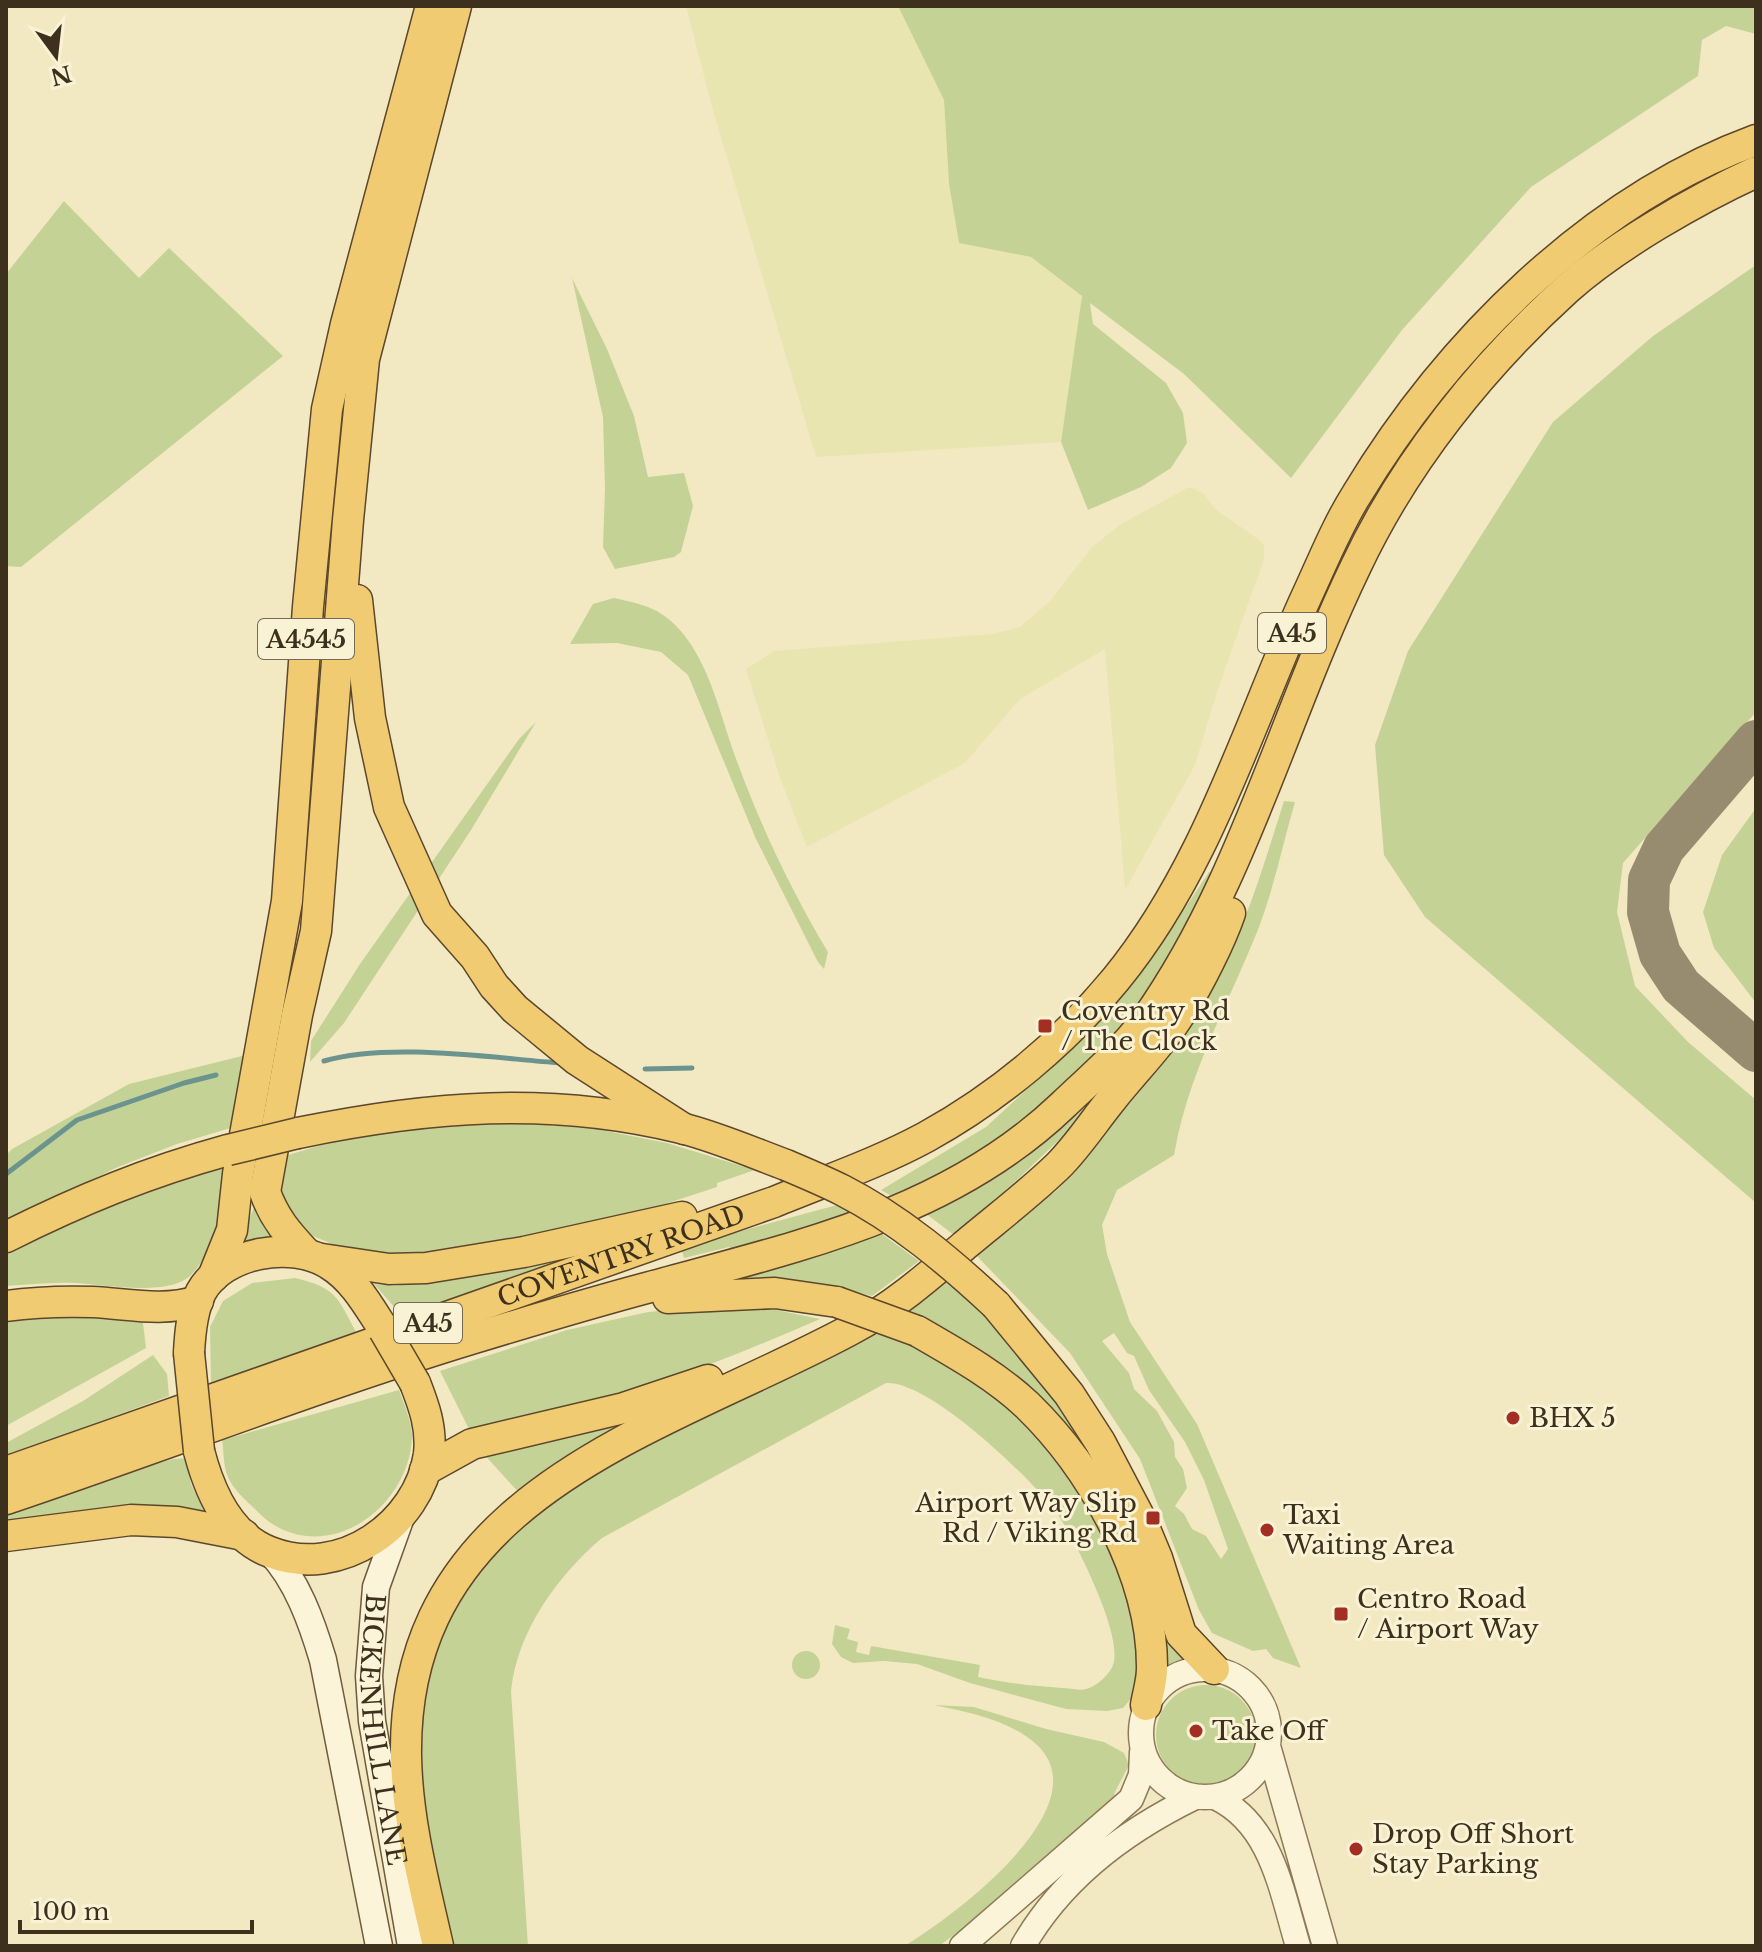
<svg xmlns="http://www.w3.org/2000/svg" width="1762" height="1952" font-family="'Libre Baskerville',serif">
  <rect width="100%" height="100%" fill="#f2e9c3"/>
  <path fill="#e9e5b0" d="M686,6H898L944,100L949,184L959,243L1031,257L1083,296L1061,442L816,457L712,107Z
    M1189,487L1203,493L1215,509L1261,541L1264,546V559L1217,692L1195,765L1125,890L1105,649L1020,699L965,763L807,847L780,778L746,669L774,651L993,634L1020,627L1049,602L1092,547L1121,524Z"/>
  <path fill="#c5d296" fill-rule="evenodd" d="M898,6H1756V34L1726,26L1702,40L1698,76L1531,187L1402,330L1291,478L1184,374L1090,303L1093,324L1166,383L1183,413L1187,443L1171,468L1141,487L1088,510L1061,442L1082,296L1031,257L959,243L949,184L944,100Z
    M64,201L139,278L169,248L283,356L21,567L6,566V274Z
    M1756,265V712L1623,863L1617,912L1635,986L1688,1042L1756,1100V1203L1425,917L1384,855L1375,745L1408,651L1553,422L1653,336Z
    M572,278L607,349L634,416L648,477L684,473L693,506L681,552L674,557L615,569L603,547L605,488L603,417Z
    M614,598C641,604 659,607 679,629C711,664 721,720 738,764C762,829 792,892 828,952L824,969L818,962L756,839L688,675L661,652L617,643L570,644L593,604Z
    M536,722L471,830L344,1023L310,1062L311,1041L360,964L519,739Z
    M1284,801L1295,802C1282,846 1273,894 1255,937C1225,1011 1188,1074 1174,1155L1117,1190L1102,1225L1107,1254L1130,1322L1197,1424L1301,1668L1273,1658L1266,1649L1253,1651L1212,1633L1199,1610L1140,1459L1070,1353L976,1255L1037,1201L1055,1192L1075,1172L1074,1167C1122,1114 1173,1056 1209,994C1244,934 1263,867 1284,801ZM1114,1333L1127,1353L1134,1356L1149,1390L1185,1442L1204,1480L1228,1549L1221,1559L1206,1536L1192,1529L1184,1514L1175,1506L1187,1488L1183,1469L1175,1457L1174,1442L1157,1411L1134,1389L1129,1373L1102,1341Z
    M1756,808V1003L1714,948L1703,912L1722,855Z
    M1209,872L1216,874C1180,935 1142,1012 1091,1062C1033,1121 968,1159 897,1199L881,1190L986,1127L1052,1066L1116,1002L1153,956Z
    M246,1055L234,1127L177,1144L118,1167L6,1221V1155L12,1149L129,1084Z
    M1115,1073L1104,1097L1018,1179L954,1235L925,1213Z
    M513,1123L591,1128L667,1143L755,1170L717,1183V1187L659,1206L559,1230L406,1255L342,1248L313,1236L287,1215L272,1160L344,1138L408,1128Z
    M233,1166C223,1201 218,1247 192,1274C170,1298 104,1284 73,1283C51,1282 28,1285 6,1286V1250L156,1184Z
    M255,1205L276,1241L235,1252Z
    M837,1205L856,1216L733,1249L729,1247L684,1258L681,1247Z
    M879,1232L919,1261L872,1296C819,1280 765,1282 709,1283Z
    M599,1249L403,1317L374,1284L395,1286L447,1278Z
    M945,1277L989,1312L1084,1431L1189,1659L1159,1672L1090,1474L910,1319L913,1312L900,1308Z
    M295,1278C336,1288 337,1296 356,1332L211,1386L210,1327L223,1301L252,1283Z
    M724,1305L776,1310L820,1319C735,1356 650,1390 560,1412C530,1420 499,1424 469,1429L440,1371L567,1330L648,1312Z
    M82,1316L143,1323L146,1348L6,1426V1321Z
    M867,1329L908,1342L991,1390L1073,1475L1096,1513L1139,1622L1140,1688L1123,1708L1107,1711L1066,1709L970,1683L917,1664L884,1661L853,1663L841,1657L832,1644L835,1625L850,1629L847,1639L858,1642L856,1652L869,1655L871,1646L980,1665L978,1677C1006,1683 1033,1686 1062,1688C1069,1688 1080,1691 1086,1689C1096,1687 1110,1674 1113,1665C1124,1636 1074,1538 1057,1513C1032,1479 929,1380 886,1383L602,1538C557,1576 517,1632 511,1691L528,1946H442L425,1861L415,1699L459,1586L553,1494Z
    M153,1355L167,1374L169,1396L6,1456V1443L83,1401Z
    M399,1390C404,1404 412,1422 412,1437C410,1503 336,1562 274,1525C267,1521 261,1515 255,1509C246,1501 233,1489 228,1477C223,1466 224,1451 222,1440Z
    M708,1392L520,1494L481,1451Z
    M186,1458L191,1484L206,1514C138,1511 73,1510 6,1522V1509L173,1459Z
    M792 1665a14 14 0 1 1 28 0a14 14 0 1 1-28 0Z
    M1156 1735a50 50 0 1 1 100 0a50 50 0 1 1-100 0Z
    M934,1705L974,1707L1046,1729L1104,1742L1124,1753L1129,1765L1114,1794L1119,1799L1060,1843L959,1931L939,1946H904C950,1919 1104,1806 1036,1744C1009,1720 968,1712 934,1705Z"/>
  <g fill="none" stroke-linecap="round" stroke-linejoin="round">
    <path stroke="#6b948e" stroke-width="5" d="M324,1061C389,1042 492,1058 560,1063
      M645,1069L692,1068
      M6,1174L77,1120L184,1083L216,1075"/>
    <path stroke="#988c70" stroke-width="42" d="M1756,741L1664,848L1649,880L1648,912L1660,954L1681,986L1756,1051"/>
    <g stroke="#8f7a58" stroke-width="27">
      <path id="tertiary" d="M1141 1733a64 64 0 1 1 128 0a64 64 0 1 1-128 0Z
        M1268,1746L1325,1946
        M1215,1797C1272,1824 1281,1890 1298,1946
        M962,1946L1131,1799L1141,1775L1142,1752
        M1023,1946C1062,1878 1125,1831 1195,1797"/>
    </g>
    <g stroke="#705b3b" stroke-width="29">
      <g id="secondary">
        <path id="s1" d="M401,1517L376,1587L369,1676L372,1721L411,1946"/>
        <path d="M270,1552C297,1580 312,1623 323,1660L379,1946"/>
      </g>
    </g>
    <g stroke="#5c472c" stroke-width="33">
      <g id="trunk">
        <path d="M357,600L370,718L389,807L437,914L475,957L494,986L515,1009L577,1060L684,1129"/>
        <path d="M298,1133C429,1106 550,1096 681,1128C717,1137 751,1152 786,1165"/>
        <path d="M6,1237C80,1200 148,1172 228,1150"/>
        <path d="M307,1254C288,1234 274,1218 265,1192L297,1015L316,931L348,520L364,359L456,6"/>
        <path d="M322,1259L389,1269L426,1268L524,1252L682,1217"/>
        <path d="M213,1277L232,1230L238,1174L287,901L308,607L327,409L346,324L431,6"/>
        <path d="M668,1298L775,1293L837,1302"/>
        <path d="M996,1305L1069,1394L1100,1442L1142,1522L1157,1558L1181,1634L1214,1669"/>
        <path d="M6,1306C35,1302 64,1301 93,1302C130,1304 162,1312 198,1301"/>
        <path d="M917,1331C955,1353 995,1375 1027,1405C1093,1469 1153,1576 1152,1669C1152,1681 1148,1693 1146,1705"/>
        <path d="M189,1353C190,1333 192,1310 201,1292C223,1252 292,1240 329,1264C354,1279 369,1307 384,1330"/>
        <path d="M199,1451C209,1490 228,1536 270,1552C340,1580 419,1524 429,1454C432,1428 424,1406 415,1383"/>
        <path d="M425,1470L472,1444L624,1408L708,1380"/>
        <path id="s2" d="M6,1472L774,1202C825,1181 878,1163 926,1137C998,1097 1064,1042 1116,979C1206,869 1247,729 1304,602C1321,566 1336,527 1357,494C1447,345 1590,201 1756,140"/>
        <path d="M6,1499C161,1447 314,1387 471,1339C530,1321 590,1303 650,1287C798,1246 948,1215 1063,1105C1088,1081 1125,1049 1145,1021C1243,883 1283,717 1356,566C1405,462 1482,366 1567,289C1615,246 1697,199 1756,172"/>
        <path d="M6,1536L131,1520L177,1522L244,1535"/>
        <path d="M438,1946C424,1884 407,1820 406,1756C402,1492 662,1431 850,1330C892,1308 929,1276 965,1245C996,1219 1029,1194 1058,1166C1078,1146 1094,1121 1112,1099C1135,1070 1164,1041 1183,1009C1199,983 1220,942 1230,913"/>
      </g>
    </g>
    <use href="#tertiary" stroke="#fcf4d8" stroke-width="24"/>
    <use href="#secondary" stroke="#fcf4d8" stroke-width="26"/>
    <use href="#trunk" stroke="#f0cb72" stroke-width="30"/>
    <g stroke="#5c472c" stroke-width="33" stroke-linecap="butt">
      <path id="trunk-bridge" d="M228,1150L298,1133
        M786,1165C805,1173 824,1181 842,1190C899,1219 950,1262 996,1305
        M837,1302L917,1331
        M384,1330L415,1383
        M189,1353L199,1451"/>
    </g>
    <use href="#trunk-bridge" stroke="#f0cb72" stroke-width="30"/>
  </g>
  <g fill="#a32e22" stroke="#f9f2d4" stroke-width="3">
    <rect x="1037" y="1018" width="16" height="16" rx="4"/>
    <circle cx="1513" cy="1418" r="8"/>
    <rect x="1145" y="1510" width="16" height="16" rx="4"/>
    <circle cx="1267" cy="1530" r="8"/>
    <rect x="1333" y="1606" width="16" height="16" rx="4"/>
    <circle cx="1196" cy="1731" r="8"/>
    <circle cx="1356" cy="1849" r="8"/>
  </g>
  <g text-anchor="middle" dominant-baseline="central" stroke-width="6" stroke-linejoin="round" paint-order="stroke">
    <g fill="#f9f2d4" stroke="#756a54" stroke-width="2">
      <rect x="1258" y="613" width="68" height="40" rx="6"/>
      <rect x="258" y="619" width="96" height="40" rx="6"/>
      <rect x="394" y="1303" width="68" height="40" rx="6"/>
    </g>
    <g font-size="24" font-weight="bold" fill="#3d301d">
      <text x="1292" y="633">A45</text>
      <text x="306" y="639">A4545</text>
      <text x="428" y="1323">A45</text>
    </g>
    <g font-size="26" fill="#3d301d" stroke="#f9f2d4" text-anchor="start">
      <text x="1061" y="1011">Coventry Rd<tspan x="1061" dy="30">/ The Clock</tspan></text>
      <text x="1529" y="1418">BHX 5</text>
      <text x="1137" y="1503" text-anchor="end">Airport Way Slip<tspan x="1137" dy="30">Rd / Viking Rd</tspan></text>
      <text x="1283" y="1515">Taxi<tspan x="1283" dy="30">Waiting Area</tspan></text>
      <text x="1357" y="1599">Centro Road<tspan x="1357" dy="30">/ Airport Way</tspan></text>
      <text x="1212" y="1731">Take Off</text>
      <text x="1372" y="1834">Drop Off Short<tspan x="1372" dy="30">Stay Parking</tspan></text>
    </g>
    <g font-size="26" fill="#3d301d" stroke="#f9f2d4">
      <text stroke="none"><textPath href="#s2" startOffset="652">COVENTRY ROAD</textPath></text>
      <text stroke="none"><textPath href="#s1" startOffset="218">BICKENHILL LANE</textPath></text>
    </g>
  </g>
  <rect width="1762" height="1952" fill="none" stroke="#3d301d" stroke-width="16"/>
  <g transform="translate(56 56) rotate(165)" stroke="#f9f2d4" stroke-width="6" paint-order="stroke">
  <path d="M0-6L14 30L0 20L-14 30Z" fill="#3d301d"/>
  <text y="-12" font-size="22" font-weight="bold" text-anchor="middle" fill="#3d301d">N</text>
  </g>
  <path d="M20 1920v12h232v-12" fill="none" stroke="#3d301d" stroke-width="4"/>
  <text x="32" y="1920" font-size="24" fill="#3d301d" stroke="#f9f2d4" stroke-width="6" paint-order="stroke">100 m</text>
</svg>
